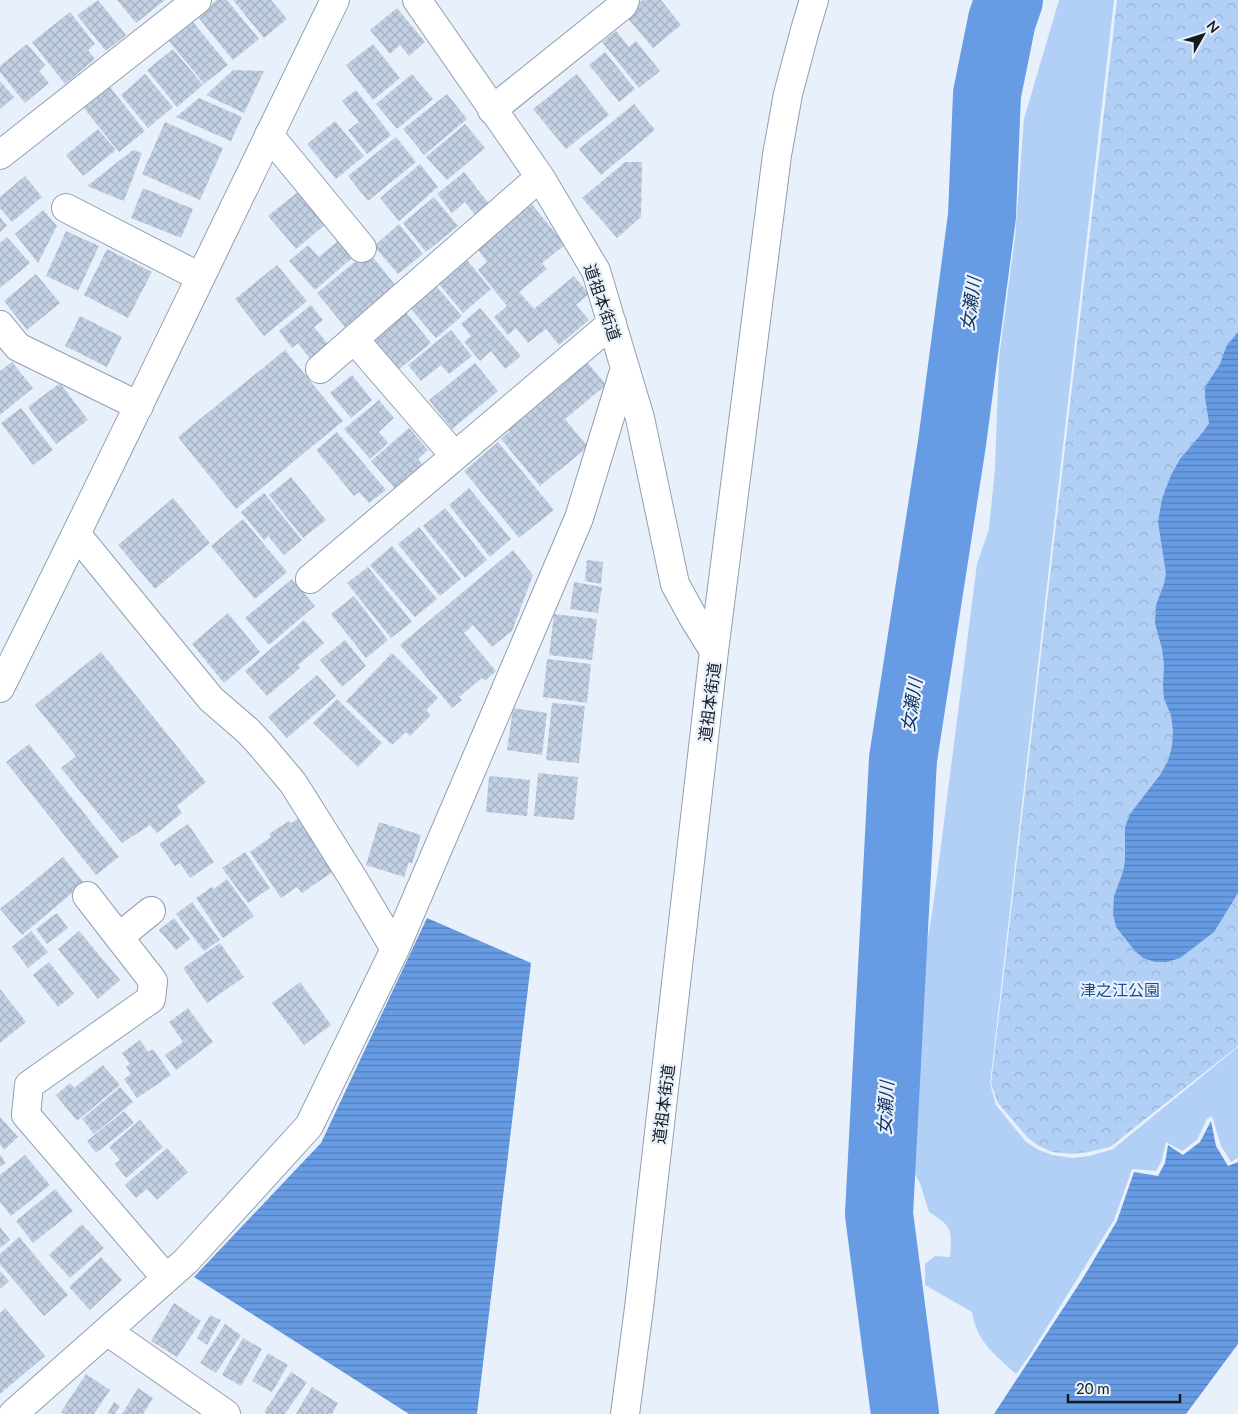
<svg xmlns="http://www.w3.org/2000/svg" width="1238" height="1414" font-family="Lato,'Noto Sans JP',sans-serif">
  <defs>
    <pattern id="forest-crowns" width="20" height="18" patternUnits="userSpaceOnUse" patternTransform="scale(1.25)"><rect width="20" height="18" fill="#b2cff6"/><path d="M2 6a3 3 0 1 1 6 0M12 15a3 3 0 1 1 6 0" fill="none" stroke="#98b1d3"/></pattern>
    <pattern id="water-rules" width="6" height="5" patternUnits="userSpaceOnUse" patternTransform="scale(1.25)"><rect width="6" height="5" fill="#679ce4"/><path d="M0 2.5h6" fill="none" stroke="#547eb8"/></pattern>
    <pattern id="building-cross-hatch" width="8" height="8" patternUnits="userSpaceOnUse" patternTransform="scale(1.25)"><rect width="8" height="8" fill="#c2d0e3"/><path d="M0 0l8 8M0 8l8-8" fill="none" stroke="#a6b2c2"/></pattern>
  </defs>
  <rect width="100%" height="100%" fill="#e8f0fc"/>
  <path fill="#b2cff6" d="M1059,0H1114L990,1084L996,1105L1026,1142L1039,1150L1052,1155L1073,1158L1090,1156L1113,1149L1238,1047V1158L1231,1162L1221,1146L1212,1116L1207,1119L1197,1140L1182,1151L1166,1142L1162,1160L1156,1171L1132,1169L1114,1220L1029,1356L1016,1374C994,1354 977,1342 972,1312L925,1285V1264L935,1256L950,1257C952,1230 953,1227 929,1212L920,1183L911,1168L909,1127L912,1039L934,900L977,564L989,529L995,468L999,358L1015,237L1024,119Z"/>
  <path fill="url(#forest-crowns)" d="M1117,0H1238V1046L1110,1147L1089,1152L1072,1154L1052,1152L1039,1146L1028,1138L998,1103L991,1084Z"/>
  <path fill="url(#water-rules)" d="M1238,332V893L1214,932L1180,958L1167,962H1155L1143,958L1135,951L1116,927L1113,914L1114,896L1123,872L1125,861V827L1130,814L1160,775L1168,761L1172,746L1173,731L1171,715L1164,699L1163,686L1164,665L1162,649L1155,623L1156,605L1164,584L1166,574L1158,522L1162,499L1171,475L1180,459L1203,432L1209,423L1205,397V387L1220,364L1226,347Z
    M427,918L531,963L477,1414H409L194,1277L321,1143Z
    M1211,1121L1216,1146L1228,1166L1238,1162V1344L1186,1414H994L1083,1278L1117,1221L1134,1172L1158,1176L1165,1163L1168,1145L1183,1155L1200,1142Z"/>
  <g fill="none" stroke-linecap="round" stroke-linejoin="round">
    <path stroke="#679ce4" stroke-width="68" d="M905,1414L879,1214L903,759L952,443L982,216L987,94L1002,20L1009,0"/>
  </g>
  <path fill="url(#building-cross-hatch)" d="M98,0L126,35L106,51L77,15Z
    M117,0H165L136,23Z
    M217,0H227L259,39L233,60L197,16Z
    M233,0H271L287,19L264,38Z
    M642,0H661L681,25L653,48L625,15Z
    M397,8L425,42L409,56L400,45L390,54L370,30Z
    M70,12L95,44L88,50L95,59L65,84L32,42Z
    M193,22L228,65L204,84L169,41Z
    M616,31L629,47L636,41L660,71L639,88L602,42Z
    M27,44L45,65L39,71L49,83L25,103L0,72V66Z
    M373,44L400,78L373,100L346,65Z
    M173,49L203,85L177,107L147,70Z
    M605,52L635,89L619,102L589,65Z
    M233,70L264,71L244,113L206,95Z
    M145,74L173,107L148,128L121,95Z
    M412,74L433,99L397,129L376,104Z
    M577,74L609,115L566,149L533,109Z
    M0,81L14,97L0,109Z
    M109,86L145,131L119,152L83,107Z
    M356,90L391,135L367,154L348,130L359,122L342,101Z
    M447,94L467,119L424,155L403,129Z
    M199,98L242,117L231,141L176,117Z
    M634,104L655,130L601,175L579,149Z
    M335,121L364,156L336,179L307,144Z
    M165,122L223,148L200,200L142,174Z
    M465,124L485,148L447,180L426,157Z
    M98,129L116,150L83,176L66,155Z
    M396,137L416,162L368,201L348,176Z
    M133,150L142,153L124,201L87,186Z
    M625,162H642L641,217L617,238L582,198Z
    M420,164L438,187L399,221L380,198Z
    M464,172L490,205L476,216L465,202L452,213L437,194Z
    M25,176L42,197L12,222L0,208V197Z
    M143,188L193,209L181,238L131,218Z
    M299,191L326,224L296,249L268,216Z
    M434,197L458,226L426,252L403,223Z
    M531,203L565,245L542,263L547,269L519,292L534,309L574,276L589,294L576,305L589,320L559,345L546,329L528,343L516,328L508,335L494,317L507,306L478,270L487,262L476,247Z
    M43,210L57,226L38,263L15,234Z
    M0,217L7,226L0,232Z
    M399,224L423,254L398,274L374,246Z
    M66,231L99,246L78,291L46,276Z
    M7,237L30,263L0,288V243Z
    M338,241L352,258L315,290L289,261L308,245L319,257Z
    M107,249L152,272L128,318L84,295Z
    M368,251L396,286L345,327L317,293Z
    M467,260L491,289L463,313L439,284Z
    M277,265L307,301L264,336L235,299Z
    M36,274L60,303L27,330L4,301Z
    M436,286L462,316L436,338L410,308Z
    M311,305L323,320L314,327L328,344L310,359L298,343L292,348L279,331Z
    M480,308L521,356L505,369L491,351L480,361L464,342L471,336L461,324Z
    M406,312L431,343L398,370L373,339Z
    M80,316L122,337L107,367L65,346Z
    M451,330L472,356L449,374L441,365L421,381L408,365Z
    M285,350L343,421L236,509L178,437Z
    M583,357L606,385L565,419L588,447L540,486L501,439L510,431L502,423Z
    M12,362L33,388L0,415V371Z
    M475,363L498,391L452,429L429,400Z
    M352,375L372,400L351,418L330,393Z
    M60,383L88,420L56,444L28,407Z
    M379,400L394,418L379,432L388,443L370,459L344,429Z
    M21,408L53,450L33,465L1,423Z
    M409,428L428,450L418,459L425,467L397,491L371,461Z
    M337,432L386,490L369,503L359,492L354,496L316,450Z
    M498,442L554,510L519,538L464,471Z
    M291,477L326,520L303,538L269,495Z
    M469,488L511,539L490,557L449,505Z
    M264,493L302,540L284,555L268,536L264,540L241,512Z
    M173,498L210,543L155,589L118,545Z
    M445,508L487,560L465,578L423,526Z
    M243,519L287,572L255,599L211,546Z
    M419,527L461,579L440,596L398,544Z
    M392,546L437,599L415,617L370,565Z
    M513,550L533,575L512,631L492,647L473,625L464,633L496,671L485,681L482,678L459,697L462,700L452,708L400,645Z
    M587,560L603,562L601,584L585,581Z
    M368,567L412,622L391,638L347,583Z
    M292,579L315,606L269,645L245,618Z
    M574,582L602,587L598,613L570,609Z
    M354,596L388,640L366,658L331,614Z
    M228,613L260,652L224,683L192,644Z
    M554,614L597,619L592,660L549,655Z
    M304,620L324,643L298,665L300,668L267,696L245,671Z
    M345,640L366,666L342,687L320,660Z
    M101,652L206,782L177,806L182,813L157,833L150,825L122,843L61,768L76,756L35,705Z
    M392,653L438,698L426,710L431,715L410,736L406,732L392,745L346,701Z
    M547,659L591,664L587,703L543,697Z
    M317,675L336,696L287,738L268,717Z
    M337,699L382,743L358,767L313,723Z
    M552,703L585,706L579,763L546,760Z
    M513,708L547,713L542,755L507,750Z
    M29,744L119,857L96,875L6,762Z
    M538,773L578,777L574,820L534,816Z
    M489,776L530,780L527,816L486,812Z
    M302,816L310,827L306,830L334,871L302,893L297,887L281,898L250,852L271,837L269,834L289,821L291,823Z
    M379,822L421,835L412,864L409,862L404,877L366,865Z
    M188,824L214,862L190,878L180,863L175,866L159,844Z
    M245,852L270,888L248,903L222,868Z
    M63,857L84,883L22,935L0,909Z
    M227,879L254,916L223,938L196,898L212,887L214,889Z
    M192,902L220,940L204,951L176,914Z
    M57,913L68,928L47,944L36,929Z
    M174,918L190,939L176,950L159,930Z
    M31,931L48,952L28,968L12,947Z
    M79,931L120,980L98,999L58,949Z
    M220,943L244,977L207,1003L183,968Z
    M49,962L74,994L58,1007L33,975Z
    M300,982L331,1025L304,1045L272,1003Z
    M0,989L26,1022L0,1043Z
    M188,1008L213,1042L176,1070L165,1055L183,1042L169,1022Z
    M140,1040L148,1052L153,1049L171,1075L137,1098L124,1079L131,1074L126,1067L130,1064L122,1053Z
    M103,1065L120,1085L77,1121L56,1095L70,1083L74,1088Z
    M120,1087L133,1102L94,1134L82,1119Z
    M124,1111L134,1123L96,1153L87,1141Z
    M0,1117L18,1137L4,1150L0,1144Z
    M140,1120L163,1147L126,1178L115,1164L120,1160L109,1147Z
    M167,1148L188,1172L157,1200L147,1189L136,1198L125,1185Z
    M0,1154L6,1163L0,1167Z
    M25,1155L50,1185L11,1216L0,1202V1175Z
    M55,1189L73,1211L33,1243L16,1221Z
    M82,1224L104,1248L70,1278L49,1255Z
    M0,1227L10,1240L0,1248Z
    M19,1237L68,1295L44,1316L0,1264V1254Z
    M101,1257L122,1280L90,1310L69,1287Z
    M0,1271L9,1281L0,1289Z
    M174,1303L201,1321L177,1357L151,1341Z
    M5,1308L45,1356L0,1394V1313Z
    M210,1315L221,1320L207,1345L197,1338Z
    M225,1324L241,1335L216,1373L200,1363Z
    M243,1338L262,1349L241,1386L222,1375Z
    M268,1353L288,1365L272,1392L252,1381Z
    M291,1372L307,1382L285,1414H267L264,1412Z
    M86,1374L110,1390L94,1414H64L61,1412Z
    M312,1387L338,1403L332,1414H296Z
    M138,1388L153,1398L143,1414H122Z
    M114,1402L120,1406L115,1414H107Z"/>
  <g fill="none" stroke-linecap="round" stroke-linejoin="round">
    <g stroke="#929fb1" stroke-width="30">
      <path id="minor" d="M417,0L540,177L596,271L640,418L675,584L693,617L714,651L639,1308L625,1414
        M492,110L623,5L625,0
        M269,135L362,248
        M0,155L197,0
        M66,208L200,277
        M0,325L18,347L139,406
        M354,339L455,456
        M320,369L540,177
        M77,535L211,699L248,731L261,745L293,783L354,880L395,949
        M310,579L612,323
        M714,651L777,155L788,94L805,30L814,0
        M87,896L153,981L151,999L29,1085L26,1115L166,1278
        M119,937L151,911
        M107,1331L226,1414
        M13,1414L186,1261L309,1126L395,949L579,518L625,368"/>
    </g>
    <g stroke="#929fb1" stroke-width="30">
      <path id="tertiary" d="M0,688C114,460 223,229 335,0"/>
    </g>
    <use href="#minor" stroke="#fff" stroke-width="28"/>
    <use href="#tertiary" stroke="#fff" stroke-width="28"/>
  </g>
  <g text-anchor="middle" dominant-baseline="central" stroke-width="4.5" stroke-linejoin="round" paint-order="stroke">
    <g font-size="16" fill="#161b22" stroke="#e8f0fc">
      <text transform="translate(603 302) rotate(71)">道祖本街道</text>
      <text transform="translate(709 702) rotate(-83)">道祖本街道</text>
      <text transform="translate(663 1104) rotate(-83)">道祖本街道</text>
    </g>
    <g font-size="16" fill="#1c5091" stroke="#e8f0fc">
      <text x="1120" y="989">津之江公園</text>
    </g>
    <g font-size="18" font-style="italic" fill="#0e325f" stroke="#e8f0fc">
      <text transform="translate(970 304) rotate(-82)">女瀬川</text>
      <text transform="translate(911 705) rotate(-81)">女瀬川</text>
      <text transform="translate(885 1108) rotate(-87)">女瀬川</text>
    </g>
  </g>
  <g transform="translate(1203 35) rotate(51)" stroke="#e8f0fc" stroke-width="4" paint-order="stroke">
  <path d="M0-4L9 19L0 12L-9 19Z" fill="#161b22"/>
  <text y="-8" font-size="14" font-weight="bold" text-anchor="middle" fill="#161b22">N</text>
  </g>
  <path d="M1068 1394v8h112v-8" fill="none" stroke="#161b22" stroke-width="2.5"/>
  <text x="1076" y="1394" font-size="15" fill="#161b22" stroke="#e8f0fc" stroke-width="4" paint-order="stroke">20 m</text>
</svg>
